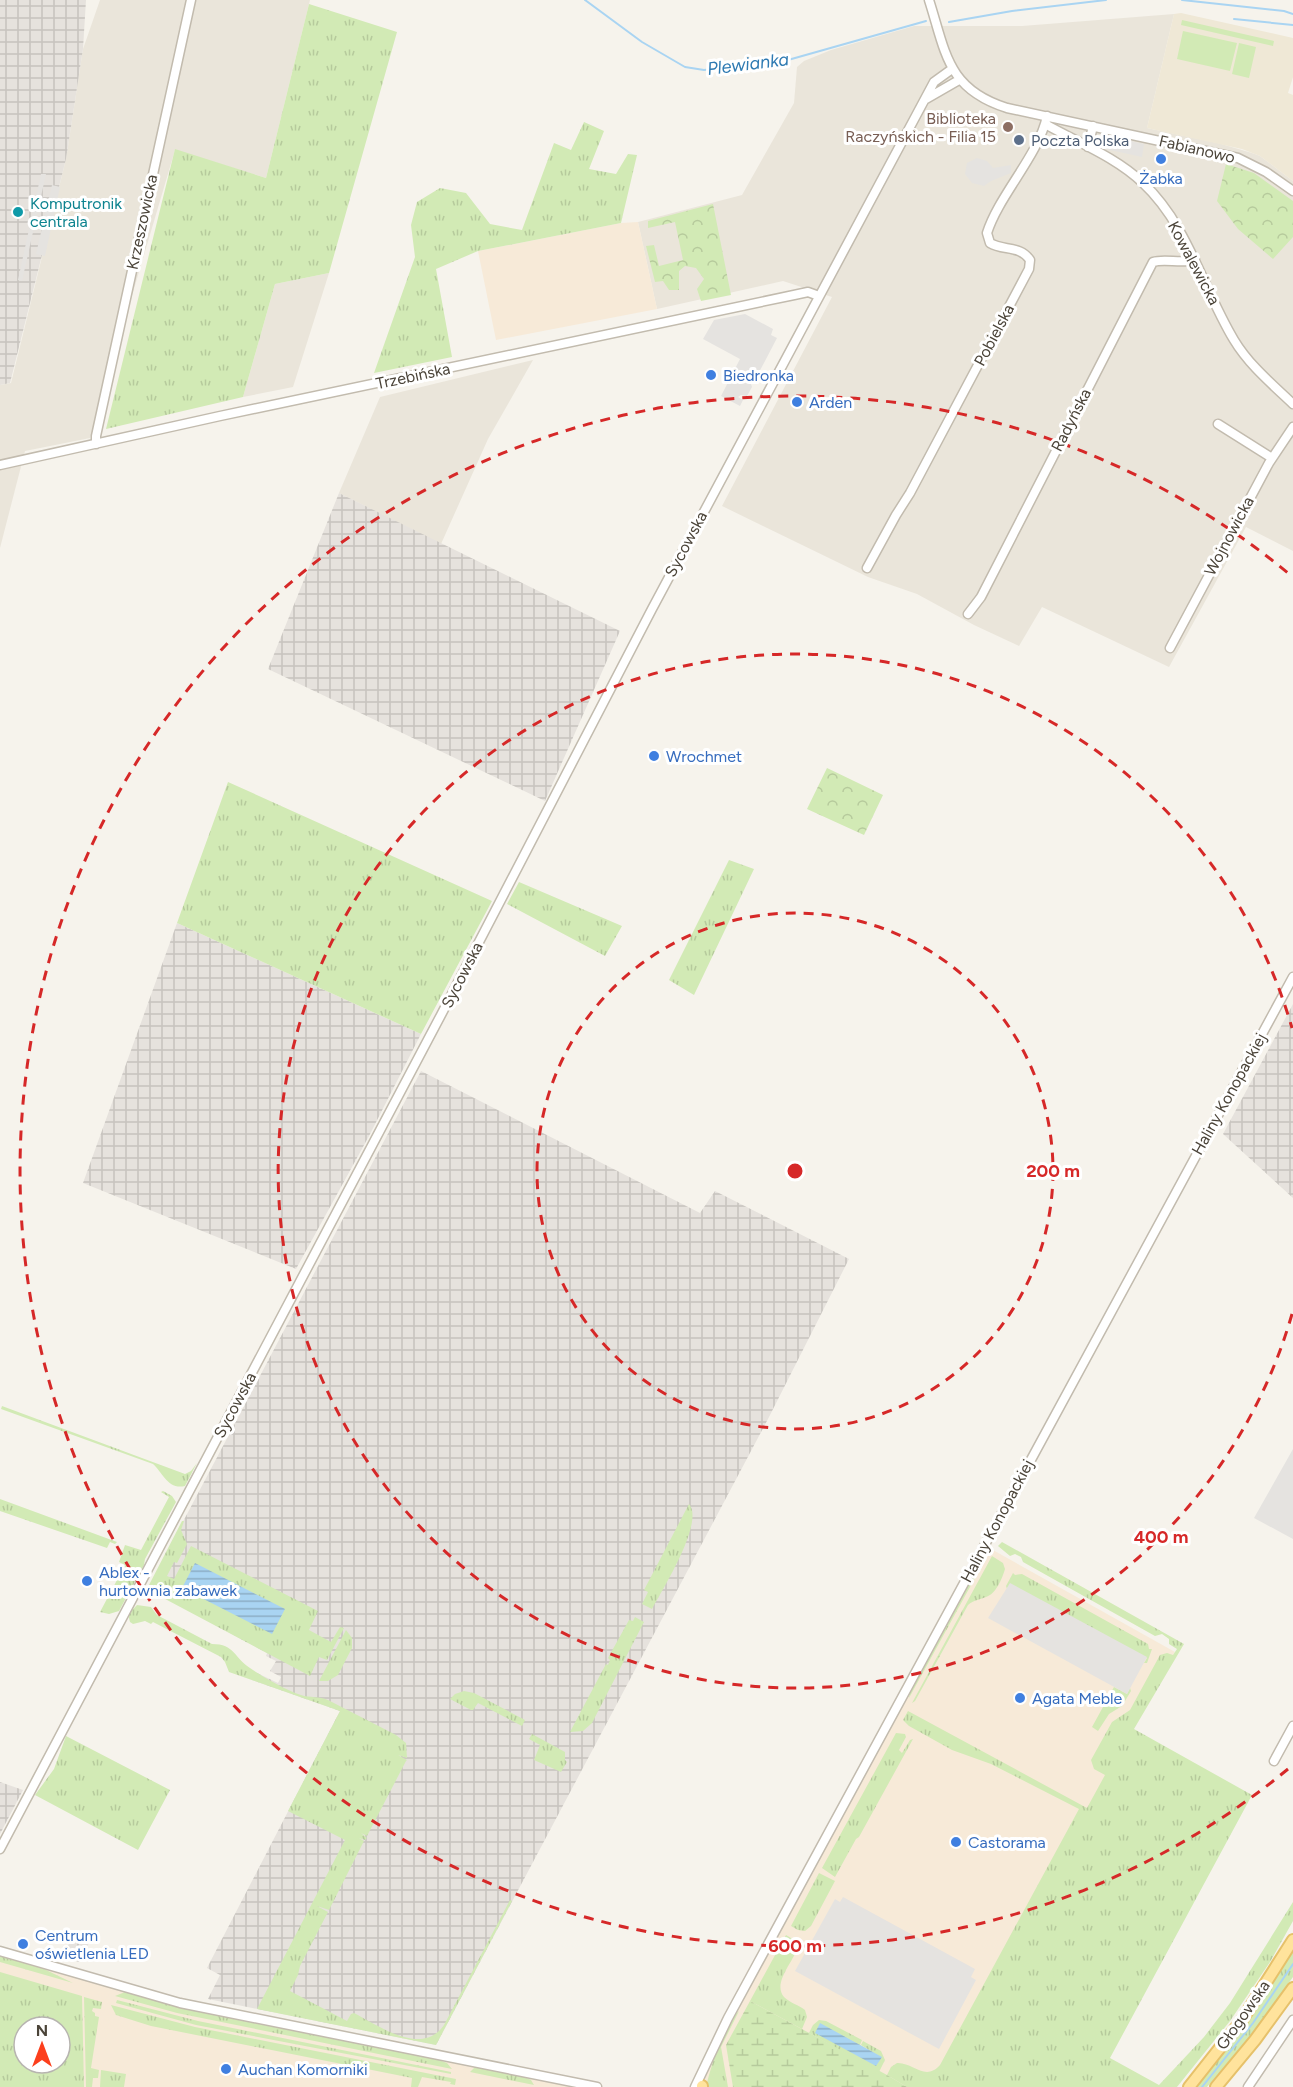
<svg xmlns="http://www.w3.org/2000/svg" width="1293" height="2087" font-family="Figtree,sans-serif">
  <defs>
    <pattern id="industrial-grid" width="8" height="8" patternUnits="userSpaceOnUse" patternTransform="scale(1.5)"><rect width="8" height="8" fill="#e6e2dd"/><path d="M0 4h8M4 0v8" fill="none" stroke="#c7c3be"/></pattern>
    <pattern id="grass-tufts" width="24" height="20" patternUnits="userSpaceOnUse" patternTransform="scale(1.5)"><rect width="24" height="20" fill="#d2eab5"/><path d="M3 7l-1-3M5 7V3M7 7l1-3M15 17l-1-3M17 17v-4M19 17l1-3" fill="none" stroke="#b6ca9c"/></pattern>
    <pattern id="forest-crowns" width="20" height="18" patternUnits="userSpaceOnUse" patternTransform="scale(1.5)"><rect width="20" height="18" fill="#d2eab5"/><path d="M2 6a3 3 0 1 1 6 0M12 15a3 3 0 1 1 6 0" fill="none" stroke="#b6ca9c"/></pattern>
    <pattern id="wetland-marsh" width="20" height="14" patternUnits="userSpaceOnUse" patternTransform="scale(1.5)"><rect width="20" height="14" fill="#d2eab5"/><path d="M1 5h8M5 5V1M11 12h8M15 12V8" fill="none" stroke="#b6ca9c"/></pattern>
    <pattern id="water-rules" width="6" height="5" patternUnits="userSpaceOnUse" patternTransform="scale(1.5)"><rect width="6" height="5" fill="#a9d4f2"/><path d="M0 2.5h6" fill="none" stroke="#8caec5"/></pattern>
  </defs>
  <rect width="100%" height="100%" fill="#f6f3ec"/>
  <path fill="#eae5da" d="M100,0H310L266,178L175,150L90,438L25,451L0,548V385L11,383L66,159L83,49Z
    M1174,14L1147,128L1218,143L1252,153L1260,156L1293,181V551L1246,527L1169,667L1042,607L1019,646L974,625L917,594L868,577L722,506L832,297L783,281L657,309L638,222L742,195L794,103L797,67L804,61L831,50L914,26H1022Z
    M329,273L293,387L243,397L275,284Z
    M533,360L488,439L441,544L339,493L380,397Z"/>
  <path fill="#f7ead8" fill-rule="evenodd" d="M638,222L657,309L496,340L478,251L621,223Z
    M984,1545L1175,1652L936,2087H695Z
    M0,1951L180,2003L597,2087H0ZM24,2027H60V2063H24Z"/>
  <path fill="url(#industrial-grid)" d="M0,0H86L83,49L66,159L10,383L0,385Z
    M339,493L620,631L545,801L268,669Z
    M177,923L421,1034L369,1136L296,1269L83,1183Z
    M1293,1004V1198L1223,1134Z
    M421,1071L700,1213L715,1191L849,1259L768,1419L436,2045L208,1999L220,1975L207,1968L340,1711L252,1680L257,1673L278,1683L281,1677L270,1671L276,1661L266,1656L267,1653L169,1600L158,1569Z
    M0,1782L23,1790L0,1834Z
    M74,1935L89,1943L79,1962L62,1956Z"/>
  <path fill="#efe8d6" d="M1181,13L1293,38V77L1288,93L1293,95V181L1260,156L1242,149L1147,128L1174,14Z"/>
  <path fill="url(#grass-tufts)" fill-rule="evenodd" d="M309,4L397,32L329,273L275,284L243,397L106,429L175,149L266,178Z
    M584,122L604,131L589,169L616,174L628,154L637,155L621,223L478,251L436,269L452,357L374,373L415,257L411,225L417,202L440,188L466,193L490,224L522,230L554,143L571,150Z
    M228,782L492,901L421,1034L177,923Z
    M729,860L754,869L694,995L669,980Z
    M519,882L622,926L605,956L507,904Z
    M2,1406L185,1474L191,1471L197,1463L185,1486C168,1490 163,1473 153,1464L1,1409Z
    M163,1491L172,1496L176,1502L145,1559L144,1565L119,1611L109,1614L100,1612L125,1565L119,1562L125,1545L141,1550L169,1497L161,1492Z
    M0,1499L117,1542L115,1544L110,1542L107,1548L0,1511Z
    M689,1504C705,1522 662,1590 652,1609L642,1604L648,1592L644,1590Z
    M182,1521H184L181,1530L187,1544L177,1563L174,1562L167,1576L174,1579L191,1546L318,1611L309,1630L331,1642L340,1627L344,1628L327,1660L319,1657L310,1676L152,1592L149,1585Z
    M1002,1542L1184,1644L1134,1729L1252,1795L1110,2058L1159,2085L1204,2037L1230,2003L1293,1902V1921L1270,1962L1230,2021L1177,2087H907L887,2075L891,2067L897,2063C913,2062 925,2082 940,2065L1079,1809L991,1764L952,1750L909,1726L903,1720L908,1711L1087,1808L1105,1775L1094,1769L1091,1760L1112,1722L1130,1710L1160,1655L1167,1653L1173,1655L1177,1649L1169,1644V1639L1162,1634L1155,1636L1023,1562L1021,1557L1015,1554L1010,1556L998,1546Z
    M987,1556L909,1698L910,1692L982,1559Z
    M992,1556L1003,1563L1005,1569C1002,1579 996,1594 986,1597C979,1600 974,1600 968,1605L915,1701L912,1703Z
    M1013,1573L1015,1575L1022,1574L1148,1644L1149,1649H1152L1147,1663H1144L1147,1658L1010,1584L1007,1589L1006,1586Z
    M137,1605L151,1607L157,1615L212,1644C235,1644 234,1658 250,1668C265,1678 284,1689 301,1695C310,1698 319,1696 328,1700L396,1735L406,1743L407,1758L398,1755L407,1760L406,1761L367,1836L361,1833L367,1838L365,1840L359,1838L364,1841L329,1910L317,1906L328,1912L300,1966L298,1975L290,1991L347,2021L351,2014L354,2013C379,2026 422,2057 444,2025L510,1900L512,1901L436,2045L257,2009L345,1840L288,1811L340,1711L229,1672L225,1662L221,1657L153,1622L151,1624L145,1621L133,1624L130,1622L128,1614Z
    M635,1617L644,1622L592,1723L583,1731L570,1732L606,1664L608,1665L610,1660L608,1658L629,1620L633,1621Z
    M346,1630L352,1638V1648L338,1675L328,1681H319Z
    M1114,1687L1127,1694L1130,1688L1131,1691L1122,1706L1109,1714L1098,1731L1092,1727Z
    M464,1691L474,1693L525,1720L522,1726L478,1703L473,1710H471L450,1699L455,1694Z
    M896,1733L905,1734L906,1737L899,1750L902,1753L910,1740L913,1739L859,1837L856,1839L835,1877L822,1868Z
    M532,1734L565,1752V1760L567,1762L561,1772L534,1760L540,1745L529,1739Z
    M66,1736L170,1790L138,1850L35,1795L54,1769Z
    M819,1873L835,1881L811,1926L805,1931L798,1930L791,1926Z
    M786,1935L796,1941L798,1947C794,1961 772,1983 784,1997C790,2003 799,2005 805,2010L807,2017L802,2029L750,2001Z
    M1293,1952V1977L1247,2040L1207,2087H1197L1246,2025Z
    M0,1956L44,1969L73,1983L0,1962Z
    M0,1972L82,1996L84,2087H0ZM24,2027H60V2063H24Z
    M125,1992L199,2012L439,2060L447,2063L452,2069L177,2013L115,1996Z
    M84,1997L102,2002L101,2009L93,2008L92,2011L95,2013V2016L99,2017L91,2068L99,2070L98,2078H93L92,2087H86Z
    M117,2000L198,2021L451,2072V2074L196,2025L116,2003Z
    M111,2005L195,2027L456,2079L455,2085L450,2084L451,2082L422,2077L418,2087H411L412,2078L151,2026L116,2015Z
    M739,2011L721,2047L728,2087H706C711,2066 723,2025 739,2011Z
    M819,2020L826,2021L862,2040L860,2045L821,2023L881,2057L861,2045L863,2041L881,2051L885,2060L879,2072L809,2033L813,2025Z
    M475,2067L525,2077L531,2080L534,2085L470,2072Z
    M101,2070L126,2074L124,2087H100Z"/>
  <path fill="url(#forest-crowns)" d="M1226,164L1254,173L1293,201V237L1273,259L1238,229L1217,201Z
    M713,204L731,295L701,301L697,289L704,279L696,268L685,266L679,271V290H669L663,281L655,282L646,246L654,245L659,266L683,260L675,222L648,228V221Z
    M827,768L883,795L864,835L807,809Z"/>
  <path fill="url(#wetland-marsh)" d="M750,2001L887,2075L907,2087H733L726,2045Z"/>
  <path fill="#d2eab5" d="M1182,20L1274,41L1273,46L1181,25Z
    M1183,31L1237,43L1230,71L1177,59Z
    M1239,43L1256,47L1249,78L1232,74Z"/>
  <path fill="#e5e3e0" d="M1104,135L1144,144L1142,157L1101,148Z
    M977,158L987,161L993,168L1011,165V173L991,181L984,186L972,183L965,174L967,163Z
    M41,174H46L22,281L18,280Z
    M52,185L60,187L45,256L36,254Z
    M745,314L773,329L771,335L777,338L755,380L749,378L752,387L747,396L741,395L738,397L743,400L740,406L721,396L740,359L703,339L714,320Z
    M1293,1449V1539L1254,1518Z
    M1010,1583L1147,1657L1127,1694L988,1618Z
    M843,1897L975,1969L971,1977L976,1980L939,2049L795,1971L835,1899L840,1902Z"/>
  <path fill="url(#water-rules)" d="M195,1563L285,1609L272,1634L182,1588Z
    M820,2023L882,2057L876,2066L815,2033Z"/>
  <g fill="none" stroke-linecap="round" stroke-linejoin="round">
    <path stroke="#a9d4f2" stroke-width="2" d="M585,0L642,42L685,67L704,70L788,60L926,21
      M1182,0L1284,11L1293,14
      M1234,19L1293,25
      M949,22L1012,11L1106,0
      M1202,2087L1253,2023L1293,1964"/>
    <g stroke="#c2bbae" stroke-width="11">
      <path id="minor" d="M929,0C946,53 947,89 1007,108L1238,158L1266,172L1293,191
        M926,99L959,80
        M1045,124C1077,142 1116,157 1143,183C1188,225 1203,289 1234,340C1249,365 1272,384 1293,404
        M1088,147L1093,126
        M1218,424L1272,458
        M96,444V436L191,0
        M0,465L220,416L794,295L808,292L819,296
        M867,568L896,515L910,493L1029,269L1030,260C1020,245 1003,251 990,243L987,233C999,195 1039,155 1047,116
        M968,614L981,597L1153,262C1165,258 1180,264 1195,260
        M1170,648L1269,463L1293,427
        M1274,1761L1293,1726
        M0,1849L441,1015L652,609L934,82L952,69
        M0,1951L180,2003L597,2087
        M695,2087L728,2018L1293,977
        M1248,2087L1293,2020"/>
    </g>
    <g stroke="#e6c16a" stroke-width="14">
      <path id="major" d="M702,2086V2087
        M1189,2087L1242,2020L1293,1940
        M1216,2087L1255,2040L1293,1988"/>
    </g>
    <use href="#minor" stroke="#fff" stroke-width="8"/>
    <use href="#major" stroke="#ffe39c" stroke-width="10"/>
  </g>
  <g fill="none" stroke="#d62828" stroke-width="3" stroke-dasharray="10 8">
    <circle cx="795" cy="1171" r="258"/>
    <path d="M1292 1314A517 517 0 1 1 1292 1028"/>
    <path d="M1288 1769A775 775 0 1 1 1288 573"/>
  </g>
  <circle fill="#8d6e63" stroke="#fff" stroke-width="2" cx="1008" cy="127" r="6"/>
  <circle fill="#5c6f8a" stroke="#fff" stroke-width="2" cx="1019" cy="140" r="6"/>
  <g fill="#3f7fe0" stroke="#fff" stroke-width="2">
    <circle cx="1161" cy="159" r="6"/>
    <circle cx="711" cy="375" r="6"/>
    <circle cx="797" cy="402" r="6"/>
    <circle cx="654" cy="756" r="6"/>
    <circle cx="87" cy="1581" r="6"/>
    <circle cx="1020" cy="1698" r="6"/>
    <circle cx="956" cy="1842" r="6"/>
    <circle cx="23" cy="1944" r="6"/>
    <circle cx="226" cy="2069" r="6"/>
  </g>
  <circle fill="#0f9aa8" stroke="#fff" stroke-width="2" cx="18" cy="212" r="6"/>
  <g text-anchor="middle" dominant-baseline="central" stroke-width="6" stroke-linejoin="round" paint-order="stroke">
    <g font-size="16" fill="#785e54" stroke="#fff" text-anchor="end">
      <text x="996" y="118">Biblioteka<tspan x="996" dy="18">Raczyńskich - Filia 15</tspan></text>
    </g>
    <g font-size="16" fill="#4e5e75" stroke="#fff" text-anchor="start">
      <text x="1031" y="140">Poczta Polska</text>
    </g>
    <g font-size="16" fill="#4b4439" stroke="#fff">
      <text transform="translate(1197 149) rotate(13)">Fabianowo</text>
      <text transform="translate(142 222) rotate(-78)">Krzeszowicka</text>
      <text transform="translate(1194 263) rotate(62)">Kowalewicka</text>
      <text transform="translate(994 335) rotate(-62)">Pobielska</text>
      <text transform="translate(413 376) rotate(-12)">Trzebińska</text>
      <text transform="translate(1071 420) rotate(-63)">Radyńska</text>
      <text transform="translate(1229 536) rotate(-62)">Wojnowicka</text>
      <text transform="translate(686 544) rotate(-62)">Sycowska</text>
      <text transform="translate(462 975) rotate(-63)">Sycowska</text>
      <text transform="translate(1229 1094) rotate(-61)">Haliny Konopackiej</text>
      <text transform="translate(235 1405) rotate(-62)">Sycowska</text>
      <text transform="translate(997 1521) rotate(-62)">Haliny Konopackiej</text>
      <text transform="translate(1243 2015) rotate(-55)">Głogowska</text>
    </g>
    <g font-size="16" fill="#366cbe" stroke="#fff" text-anchor="start">
      <text x="1161" y="178" text-anchor="middle">Żabka</text>
      <text x="723" y="375">Biedronka</text>
      <text x="809" y="402">Arden</text>
      <text x="666" y="756">Wrochmet</text>
      <text x="99" y="1572">Ablex -<tspan x="99" dy="18">hurtownia zabawek</tspan></text>
      <text x="1032" y="1698">Agata Meble</text>
      <text x="968" y="1842">Castorama</text>
      <text x="35" y="1935">Centrum<tspan x="35" dy="18">oświetlenia LED</tspan></text>
      <text x="238" y="2069">Auchan Komorniki</text>
    </g>
    <g font-size="16" fill="#0d838f" stroke="#fff" text-anchor="start">
      <text x="30" y="203">Komputronik<tspan x="30" dy="18">centrala</tspan></text>
    </g>
    <g font-size="18" font-style="italic" fill="#2e7ab2" stroke="#fff">
      <text transform="translate(748 64) rotate(-7)">Plewianka</text>
    </g>
  </g>
  <circle cx="795" cy="1171" r="9" fill="#d62828" stroke="#fff" stroke-width="3"/>
  <g font-size="18" text-anchor="middle" font-weight="bold" fill="#d62828" stroke="#fff" stroke-width="6" stroke-linejoin="round" paint-order="stroke">
    <text x="1053" y="1177">200 m</text>
    <text x="1161" y="1543">400 m</text>
    <text x="795" y="1952">600 m</text>
  </g>
  <g transform="translate(42 2045)"><circle r="28" fill="#ffffff" stroke="#b7b4b0" stroke-width="1.5"/>
  <path d="M0-4.5L10 22L0 15L-10 22Z" fill="#fc3f1d"/>
  <text y="-9" font-size="16" font-weight="bold" text-anchor="middle" fill="#4b4439">N</text>
  </g>
</svg>
